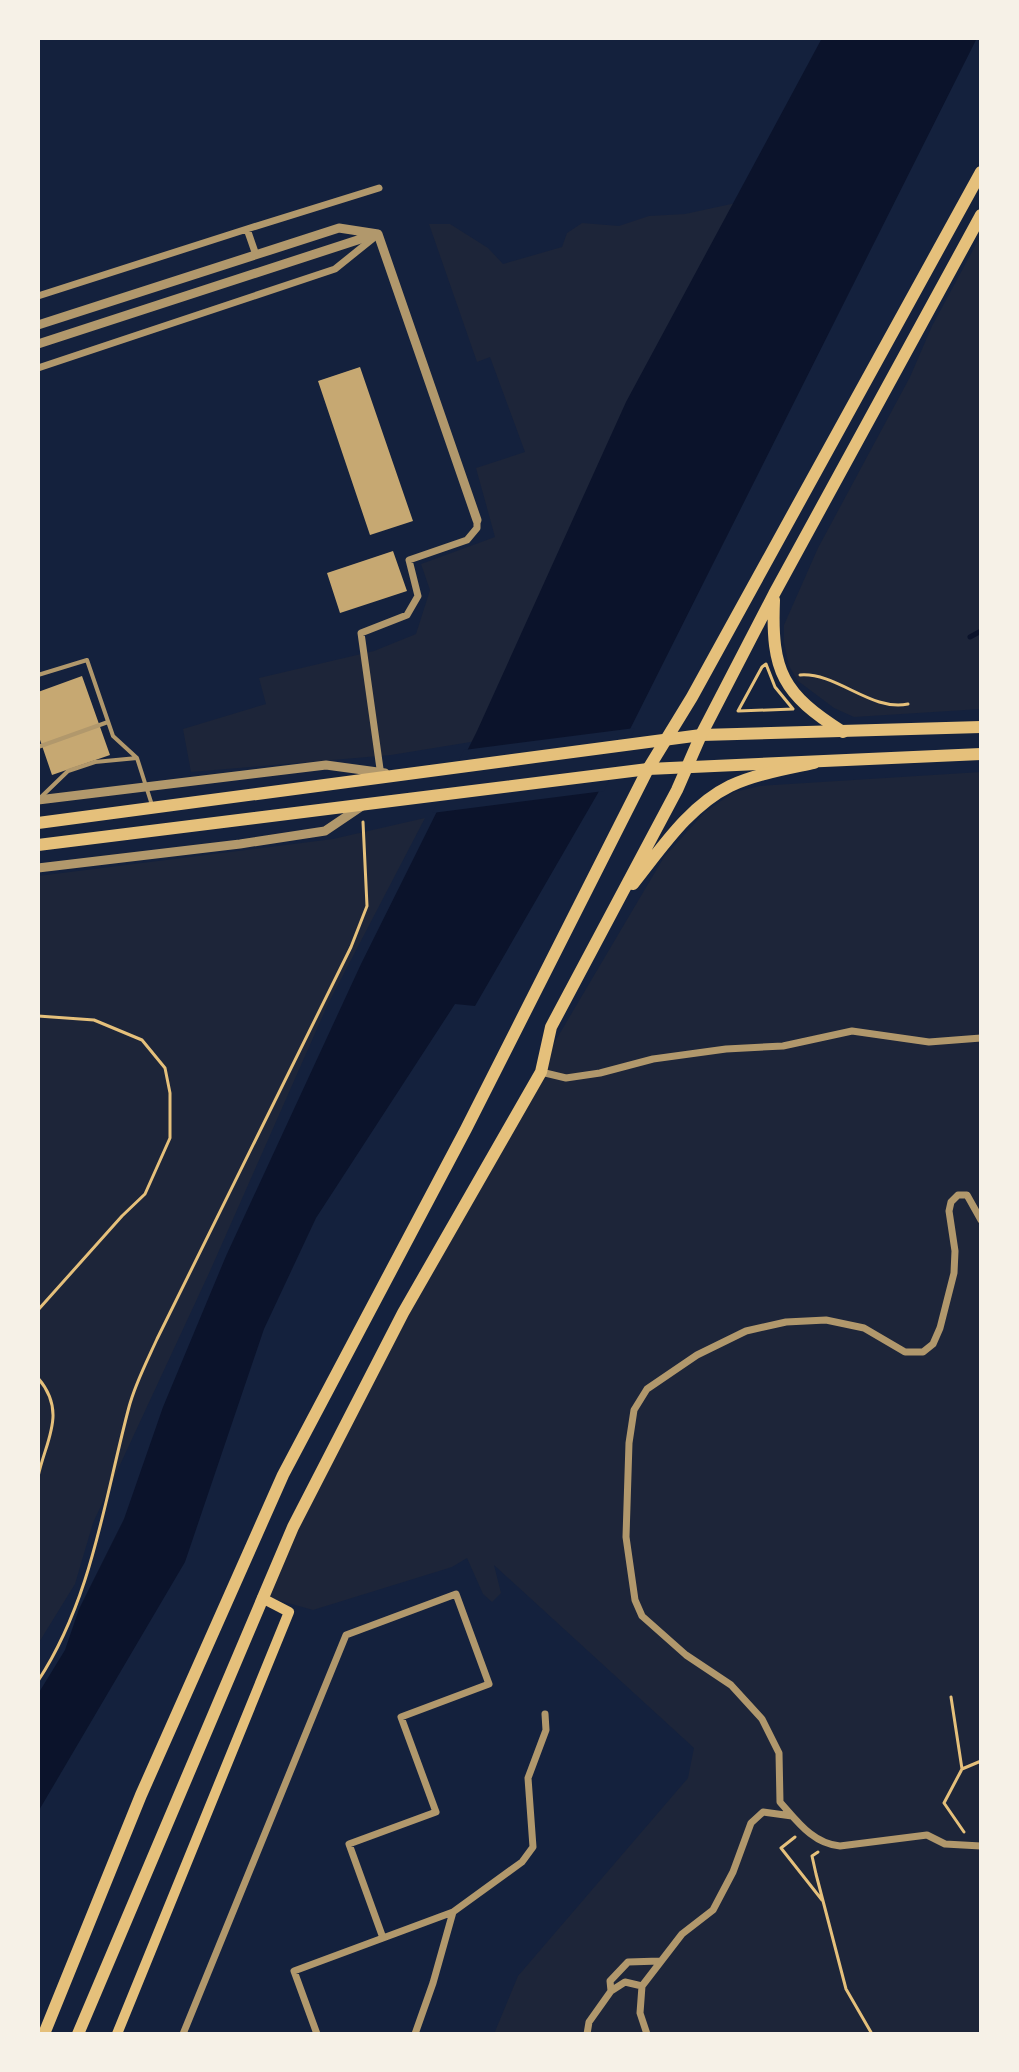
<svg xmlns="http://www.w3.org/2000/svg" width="1019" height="2072" font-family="'Open Sans',sans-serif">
  <rect width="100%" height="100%" fill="#14213d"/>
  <path fill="#1d2539" d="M745,201L489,739L391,755L191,772L183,729L266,704L259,678L374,651L416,634L430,590L421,564L495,537L476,468L525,452L490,357L477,362L429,224H450L488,248L503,264L562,247L567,233L582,223L619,226L649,216L685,214Z
    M981,235V709L854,717L834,708L798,681L789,666L784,643V625L818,548L910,377L932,326Z
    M981,772V2034H494L518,1976L688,1778L694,1748L494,1565L501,1593L492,1602L483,1594L467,1558L452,1567L313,1610L259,1595L508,1121L664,857L705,812L734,792L760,786Z
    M425,818L328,1004L210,1271L93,1523L75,1584L38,1644V876L333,839Z"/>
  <path fill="#0b132b" d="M822,38H977L598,793L475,1006L455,1004L316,1218L264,1329L185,1562L38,1812V1694L65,1650L79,1609L124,1519L163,1407L226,1256L361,964L477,731L626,402Z"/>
  <path fill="#14213d" d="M635,728L604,791L432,813L464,750Z"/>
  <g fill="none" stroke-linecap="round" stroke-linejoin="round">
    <path stroke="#0b132b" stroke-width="5" d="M970,637L981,631"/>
  </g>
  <path fill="#c6a872" d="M360,367L413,521L370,535L318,381Z
    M393,551L407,591L340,613L327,573Z
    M82,676L110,755L52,775L38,734V692Z"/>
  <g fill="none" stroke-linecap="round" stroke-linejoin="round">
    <path stroke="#e5c07b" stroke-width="3" d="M766,664L775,687L793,709L738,711L762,667Z
      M800,675C837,672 871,712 908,704
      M38,1016L94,1020L142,1040L165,1068L170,1093V1138L145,1194L122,1216L38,1310
      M38,1378C68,1413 45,1441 38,1477
      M38,1681C92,1599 104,1501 129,1407C135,1384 147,1361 157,1339L351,947L367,906L363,822
      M951,1697L962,1769
      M964,1832L944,1803L962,1769L981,1761
      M795,1837L781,1848L822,1900
      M818,1852L812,1856L816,1874L846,1989L872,2034"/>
    <path stroke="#b1986c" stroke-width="4" d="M38,675L87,660L113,736L137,758L152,805
      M38,747L108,722
      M40,798L68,771L95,762L137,758"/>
    <path stroke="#b1986c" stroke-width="7" d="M247,229L379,188
      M38,296L247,229L256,255
      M38,368L335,269L376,236
      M381,776L361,633L407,615L418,596L409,560L467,540L477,528V520
      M541,1072L566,1078L600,1073L653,1059L726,1049L783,1046L852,1031L929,1042L981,1038
      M981,1220L967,1195H958L951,1202L949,1211L955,1251L954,1273L940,1328L933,1344L923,1352H905L864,1328L826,1320L786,1322L746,1331L697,1355L647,1389L634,1410L629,1443L626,1537L635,1600L642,1616L686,1655L731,1685L762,1719L779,1753L780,1802C797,1821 813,1844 840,1846L927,1835L945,1844L981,1846
      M383,1938L453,1912L522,1862L533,1847L528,1778L546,1730L545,1714
      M642,1986L625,1982L611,1991L610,1981L628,1962L660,1961
      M183,2034L346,1635L456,1594L489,1684L401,1717L436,1812L349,1844L383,1938L294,1971L317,2034
      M415,2034L433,1983L453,1912
      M587,2034L589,2022L611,1991
      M647,2034L640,2013L642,1986L682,1934L713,1910L733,1872L751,1823L763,1812L792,1816"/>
    <path stroke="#b1986c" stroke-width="9" d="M38,325L339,228L378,234L477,520
      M38,344L373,235
      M38,800L326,765L385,773
      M38,868L240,844L325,831L362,806"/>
    <path stroke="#e5c07b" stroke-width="10" d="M117,2034L289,1612L262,1598"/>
    <path stroke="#e5c07b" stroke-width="12" d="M38,823L701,735L981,727
      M38,845L648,769L981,754"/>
    <path stroke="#e5c07b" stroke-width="12" d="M774,600C771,672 783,694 843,732
      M633,884C661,849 689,806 730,786C756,774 786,769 814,763
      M44,2034L141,1795L283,1475L466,1129L648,769L692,697L981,172
      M78,2034L293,1527L403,1313L541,1072L551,1027L677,790L701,735L774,594L981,215"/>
  </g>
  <rect width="1019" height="2072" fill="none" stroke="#f6f1e7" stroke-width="80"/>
</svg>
